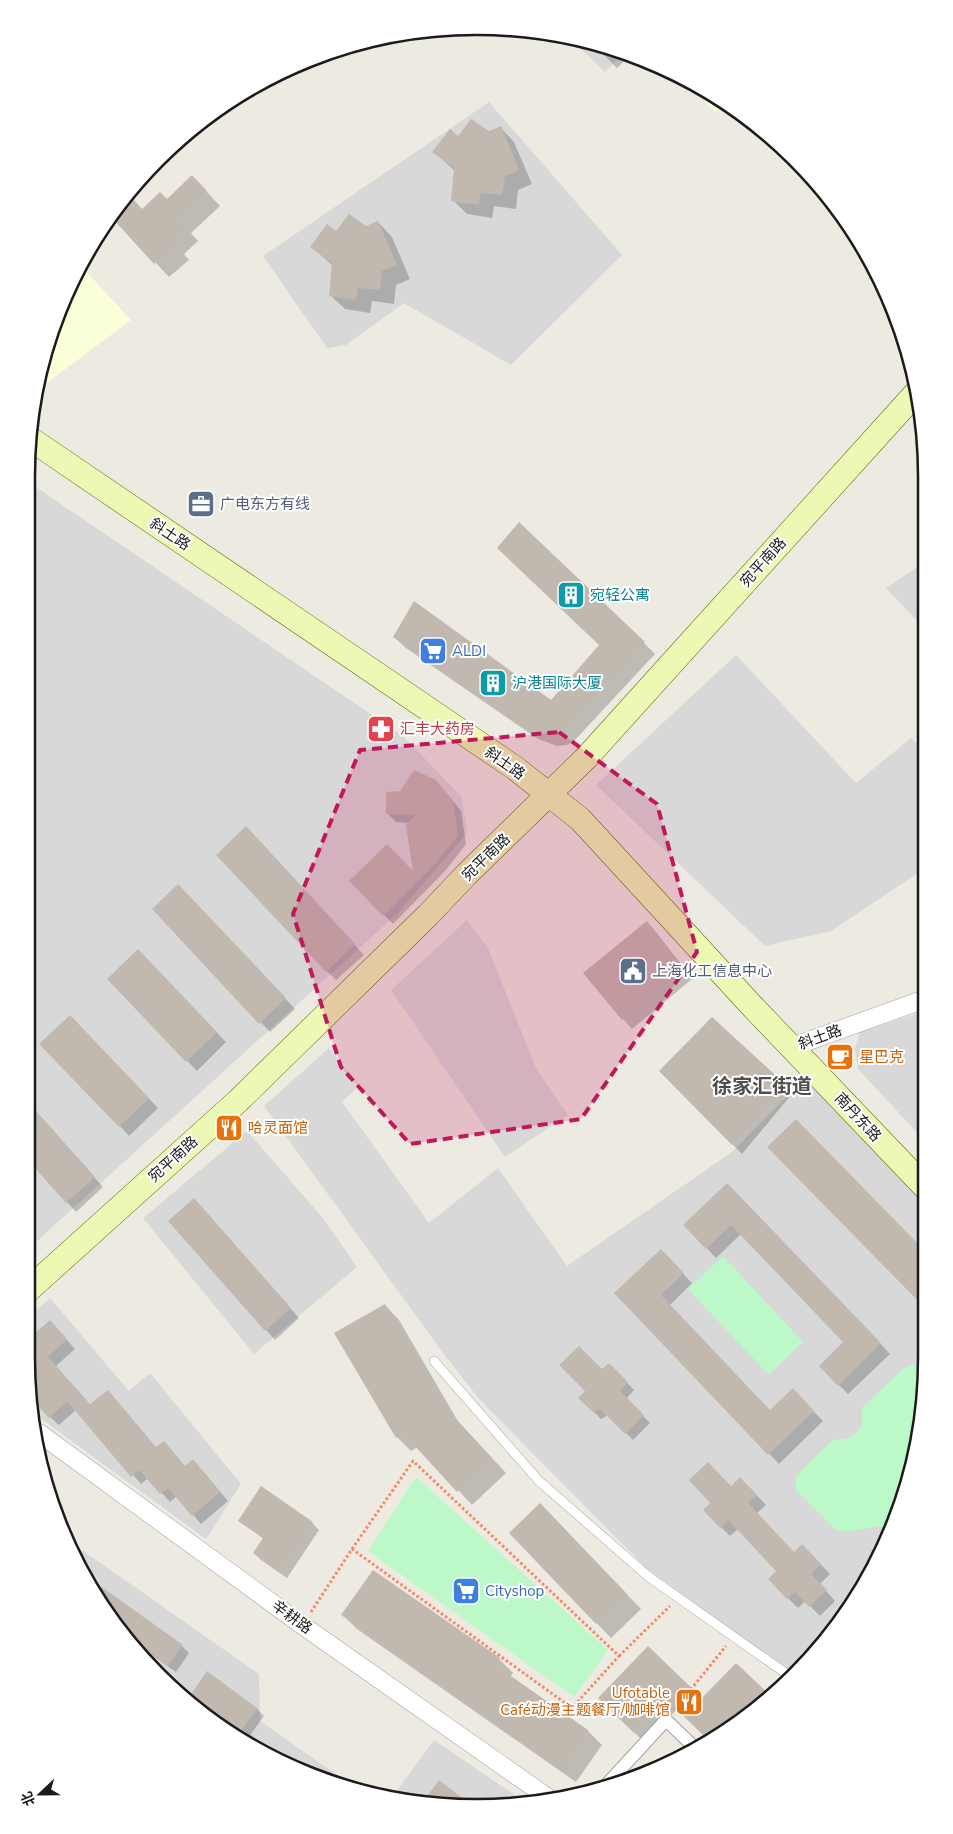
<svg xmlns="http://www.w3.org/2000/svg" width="953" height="1834" font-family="'Nunito Sans','Noto Sans SC',sans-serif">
  <rect width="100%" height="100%" fill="#edeae1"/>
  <path fill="#d9d8d8" d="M570,38L593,42L623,53L605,72Z
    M489,102L622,255L511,365L404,303L346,345L327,348L263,256Z
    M27,481L403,736L462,797L467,833L398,913L26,1251Z
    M923,563V627L886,588Z
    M736,655L856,783L911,738L924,750V869L831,931L765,946L596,785Z
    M467,920L488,948L536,1068L568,1115L505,1157L391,990Z
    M925,1011V1141L858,1069L855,1048L860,1032Z
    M329,1048L359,1086L342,1102L429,1223L498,1168L567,1266L732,1152L805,1078L925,1203L926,1387L911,1474L880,1557L834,1632L794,1674L646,1568L480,1400L443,1353L264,1106Z
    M247,1131L323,1218L357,1267L254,1354L143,1218Z
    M50,1298L129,1391L150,1373L241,1484L206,1539L36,1415L26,1357V1319Z
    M82,1550L259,1674L260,1721L363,1793L227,1732L119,1632L78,1555Z
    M434,1740L525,1802L506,1807L393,1796Z"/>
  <path fill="#faffd8" d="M686,79L725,106L715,112Z
    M80,265L131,320L36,391L42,360L73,277Z"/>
  <path fill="#bcf8c8" d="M723,1256L803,1342L769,1375L688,1289Z
    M913,1364C925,1370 926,1374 926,1387L911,1474L891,1527L878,1526L848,1532L836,1530L796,1490V1476L833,1440L847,1438L857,1433L862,1423V1408L904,1368Z
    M416,1477L608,1650L574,1697L368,1551Z"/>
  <path fill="#0003" d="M590,41L593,42L630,55L617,68Z
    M500,127L514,142L532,184L518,190L516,209L494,206L492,218L467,214L453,200L455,171L434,152L458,138L489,133Z
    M206,191L220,206L191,233L198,241L184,254L189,260L169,277L115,219L167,200Z
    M378,222L392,237L410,279L396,285L394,304L372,301L370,313L345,309L330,295L333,266L312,247L336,233L366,228Z
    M394,637L551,701L601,645L644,643L655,654L574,741L567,745L557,746L538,739L406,648Z
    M444,790L461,811L466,844L446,870L393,924L351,881L415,874L410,823L396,822L387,813Z
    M256,837L364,955L336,980L327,971Z
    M188,895L295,1009L270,1032L154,909Z
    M647,922L656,932L692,979L632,1029L623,1019Z
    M147,960L226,1042L197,1071L109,979Z
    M79,1026L158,1108L129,1136L120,1126Z
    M661,1071L783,1084L792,1094L742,1154Z
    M27,1101L103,1187L76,1212L26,1157Z
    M737,1194L890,1354L848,1394L820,1366L845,1342L741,1234L716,1258L685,1225Z
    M203,1210L299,1318L275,1340L170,1221Z
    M26,1237L37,1249L26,1258Z
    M661,1251L692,1283L670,1305L770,1411L802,1400L823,1421L779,1464L616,1293Z
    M385,1305L399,1320L459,1423L506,1473L472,1505L418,1447L411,1451L397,1437Z
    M58,1330L75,1349L56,1366L91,1406L157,1448L164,1442L186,1467L202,1470L228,1501L201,1524L177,1496L170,1502L148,1478L141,1484L76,1410L59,1425L50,1417L26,1358Z
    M609,1364L634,1390L626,1399L650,1423L633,1440L608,1415L601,1419L580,1398Z
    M731,1487L750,1488L766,1505L756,1514L794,1554L812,1555L830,1574L820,1584L835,1601L820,1616L805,1601L798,1608L788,1598L770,1579L778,1571L738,1529L730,1536L721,1527Z
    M554,1519L641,1609L611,1638L510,1533Z
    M239,1520L312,1523L319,1530L287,1578L261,1560L254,1553L264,1539Z
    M94,1583L182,1646L189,1653L176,1672L119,1632Z
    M343,1615L499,1659L513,1673L510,1677L588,1731L602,1745L576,1782L357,1629Z
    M648,1648L702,1700L678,1708L645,1743L600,1698Z
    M208,1673L257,1709L264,1716L246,1741L227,1732L190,1698Z
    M273,1749L286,1759L271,1752Z"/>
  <path fill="#c1b9b0" d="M471,119L489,131L501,126L519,170L505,176L502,195L480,193L479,205L451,201L454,168L432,152L450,129L458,136Z
    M192,175L207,191L178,218L185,226L171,239L176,245L154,264L113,219L134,200L142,209L160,192L167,199Z
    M349,214L366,226L378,221L397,265L382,271L380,290L358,288L356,300L329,296L332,263L310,247L327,224L336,231Z
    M519,522L645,642L563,730L555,734L545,735L526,728L393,637L414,601L551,700L599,645L497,548Z
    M414,770L436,780L453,801L458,835L437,862L383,916L349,881L387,844L413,871L406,825L416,815L386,814V792L400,791Z
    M246,826L355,944L326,972L216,855Z
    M178,884L286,998L259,1024L152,909Z
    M647,921L684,968L622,1020L583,973Z
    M138,949L217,1032L186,1062L107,979Z
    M70,1015L149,1098L119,1127L39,1044Z
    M712,1017L784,1083L732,1145L659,1071Z
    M27,1101L95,1177L66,1203L26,1158Z
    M796,1119L925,1251L926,1309L767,1147Z
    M727,1183L881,1343L838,1386L819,1366L843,1342L731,1225L706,1249L683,1225Z
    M194,1198L291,1308L265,1331L168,1221Z
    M661,1249L684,1273L661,1295L770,1410L793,1388L814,1411L768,1455L614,1293Z
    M385,1304L445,1407L493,1459L457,1492L403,1433L396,1438L334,1333Z
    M50,1320L67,1339L48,1357L90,1404L108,1390L156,1447L164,1441L185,1466L193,1459L220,1492L192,1516L168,1488L160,1494L139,1470L131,1477L67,1401L49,1418L33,1400L26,1358V1341Z
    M579,1346L602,1369L609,1363L628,1382L620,1391L644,1415L625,1434L600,1409L593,1412L578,1398L585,1391L559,1365Z
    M708,1462L731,1486L740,1477L757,1495L748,1503L794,1552L802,1544L821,1564L811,1574L827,1590L809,1607L795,1592L787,1599L768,1579L776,1571L728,1520L720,1528L703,1510L710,1503L689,1480Z
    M261,1486L313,1522L279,1572L253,1553L263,1538L238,1521Z
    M540,1503L627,1594L596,1624L509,1533Z
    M373,1570L500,1658L495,1665L588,1730L561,1769L341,1615Z
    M92,1580L183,1645L168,1666L119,1631Z
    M648,1646L702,1698L736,1663L772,1697L706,1738L666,1699L634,1733L598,1698Z
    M207,1671L257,1708L237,1737L227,1732L189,1697Z
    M439,1780L469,1803L425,1799Z"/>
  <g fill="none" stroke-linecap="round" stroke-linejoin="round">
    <g stroke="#a2a2a2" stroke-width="10">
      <path id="service" d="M434,1361L539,1481L649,1577L791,1677"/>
    </g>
    <g stroke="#a2a2a2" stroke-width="14">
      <path id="pedestrian" d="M608,1783L666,1720L693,1746"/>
    </g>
    <g stroke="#a2a2a2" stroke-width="19">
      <path id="minor" d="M792,1047L925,999
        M39,1433L302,1625L547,1797"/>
    </g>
    <g stroke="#566f06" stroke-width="25">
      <path id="secondary" d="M29,438L515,768L580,819L752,1006L925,1187
        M26,1292L238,1101L428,915L467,874L587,757L916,393"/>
    </g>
    <path stroke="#f88767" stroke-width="3" stroke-dasharray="2.5 2.5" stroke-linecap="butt" d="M311,1612L352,1549L572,1708L619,1656L413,1461L352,1549
      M619,1656L670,1606
      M675,1709L726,1646"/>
    <use href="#service" stroke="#fff" stroke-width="9"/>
    <use href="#pedestrian" stroke="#fff" stroke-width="12"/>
    <use href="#minor" stroke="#fff" stroke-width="18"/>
    <use href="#secondary" stroke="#ecf8b3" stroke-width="24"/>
  </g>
  <path fill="#c2185b" fill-opacity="0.2" stroke="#c2185b" stroke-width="4" stroke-dasharray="10 6" stroke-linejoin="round" d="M559,732L657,804L697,952L581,1119L410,1144L341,1067L293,914L360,750Z"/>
  <defs>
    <g id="office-square" transform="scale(1.4375)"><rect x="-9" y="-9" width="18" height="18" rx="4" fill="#5c6f8a" stroke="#fff"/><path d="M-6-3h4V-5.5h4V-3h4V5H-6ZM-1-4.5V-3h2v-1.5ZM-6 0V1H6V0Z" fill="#fff"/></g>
    <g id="building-square" transform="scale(1.4375)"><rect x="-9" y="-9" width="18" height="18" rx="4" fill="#0f9aa8" stroke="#fff"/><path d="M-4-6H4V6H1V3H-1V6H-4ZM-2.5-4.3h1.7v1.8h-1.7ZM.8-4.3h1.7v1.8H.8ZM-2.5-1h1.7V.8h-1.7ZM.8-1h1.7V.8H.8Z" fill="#fff"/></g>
    <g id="supermarket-square" transform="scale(1.4375)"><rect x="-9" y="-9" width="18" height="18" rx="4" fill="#3f7fe0" stroke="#fff"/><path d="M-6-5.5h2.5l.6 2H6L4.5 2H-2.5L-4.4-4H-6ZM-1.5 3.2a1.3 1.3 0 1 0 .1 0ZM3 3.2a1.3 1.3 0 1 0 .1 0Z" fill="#fff"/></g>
    <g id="pharmacy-square" transform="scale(1.4375)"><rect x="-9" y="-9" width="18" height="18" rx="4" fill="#e0444e" stroke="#fff"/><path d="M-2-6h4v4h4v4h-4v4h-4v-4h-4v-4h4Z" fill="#fff"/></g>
    <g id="civic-square" transform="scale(1.4375)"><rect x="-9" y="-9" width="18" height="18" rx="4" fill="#5c6f8a" stroke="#fff"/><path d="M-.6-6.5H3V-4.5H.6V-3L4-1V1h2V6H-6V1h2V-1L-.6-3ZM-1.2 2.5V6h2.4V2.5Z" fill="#fff"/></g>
    <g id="cafe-square" transform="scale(1.4375)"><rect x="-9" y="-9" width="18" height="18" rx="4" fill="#e8710a" stroke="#fff"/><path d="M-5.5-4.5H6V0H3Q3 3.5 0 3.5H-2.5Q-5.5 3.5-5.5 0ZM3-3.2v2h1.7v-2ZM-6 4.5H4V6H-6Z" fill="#fff"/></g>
    <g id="restaurant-square" transform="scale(1.4375)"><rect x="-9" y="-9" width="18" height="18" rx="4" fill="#e8710a" stroke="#fff"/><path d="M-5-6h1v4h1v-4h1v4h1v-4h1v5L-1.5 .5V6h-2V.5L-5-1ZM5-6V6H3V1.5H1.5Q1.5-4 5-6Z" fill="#fff"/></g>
  </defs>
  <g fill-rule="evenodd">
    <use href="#office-square" x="201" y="504"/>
    <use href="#building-square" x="571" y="595"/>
    <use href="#supermarket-square" x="433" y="651"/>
    <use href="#building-square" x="493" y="683"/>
    <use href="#pharmacy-square" x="381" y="729"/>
    <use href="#civic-square" x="633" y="971"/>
    <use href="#cafe-square" x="840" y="1057"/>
    <use href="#restaurant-square" x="229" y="1128"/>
    <use href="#supermarket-square" x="466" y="1591"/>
    <use href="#restaurant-square" x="689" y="1702"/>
  </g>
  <g text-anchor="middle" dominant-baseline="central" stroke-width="4" stroke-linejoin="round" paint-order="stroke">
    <g font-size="15" fill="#4e5e75" stroke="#fff" text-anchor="start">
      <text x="220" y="504">广电东方有线</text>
      <text x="652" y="971">上海化工信息中心</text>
    </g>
    <g font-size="15" fill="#1b1b1b" stroke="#fff">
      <text transform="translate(170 534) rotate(34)">斜土路</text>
      <text transform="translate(763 562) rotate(-48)">宛平南路</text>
      <text transform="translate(505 763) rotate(35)">斜土路</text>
      <text transform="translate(486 857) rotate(-44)">宛平南路</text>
      <text transform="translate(820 1037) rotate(-20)">斜土路</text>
      <text transform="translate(858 1117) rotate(47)">南丹东路</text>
      <text transform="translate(173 1159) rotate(-42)">宛平南路</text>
      <text transform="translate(292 1617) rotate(36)">辛耕路</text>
    </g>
    <g font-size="15" fill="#0d838f" stroke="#fff" text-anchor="start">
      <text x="590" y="595">宛轻公寓</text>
      <text x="512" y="683">沪港国际大厦</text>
    </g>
    <g font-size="15" fill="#366cbe" stroke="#fff" text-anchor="start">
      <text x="452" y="651">ALDI</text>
      <text x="485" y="1591">Cityshop</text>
    </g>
    <g font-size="15" fill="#be3a42" stroke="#fff" text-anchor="start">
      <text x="400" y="729">汇丰大药房</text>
    </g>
    <g font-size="15" fill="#c56008" stroke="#fff" text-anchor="start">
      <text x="859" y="1057">星巴克</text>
      <text x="248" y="1128">哈灵面馆</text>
      <text x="670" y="1693" text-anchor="end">Ufotable<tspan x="670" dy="17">Café动漫主题餐厅/咖啡馆</tspan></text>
    </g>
    <g font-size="20" font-weight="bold" fill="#4e4e4e" stroke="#fff">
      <text x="762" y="1086">徐家汇街道</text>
    </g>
  </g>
  <path d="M0 0H953V1834H0ZM476 35H477A441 441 0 0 1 918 476V1358A441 441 0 0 1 477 1799H476A441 441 0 0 1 35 1358V476A441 441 0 0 1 476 35Z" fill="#fff" fill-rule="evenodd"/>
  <path fill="none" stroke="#1b1b1b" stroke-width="2.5" d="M476 35H477A441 441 0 0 1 918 476V1358A441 441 0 0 1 477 1799H476A441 441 0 0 1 35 1358V476A441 441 0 0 1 476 35Z"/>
  <g transform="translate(40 1794) rotate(248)" stroke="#ffffff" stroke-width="4" paint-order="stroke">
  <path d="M0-4L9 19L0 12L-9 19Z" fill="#1b1b1b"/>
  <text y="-8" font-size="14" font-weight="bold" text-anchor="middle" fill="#1b1b1b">北</text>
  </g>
</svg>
